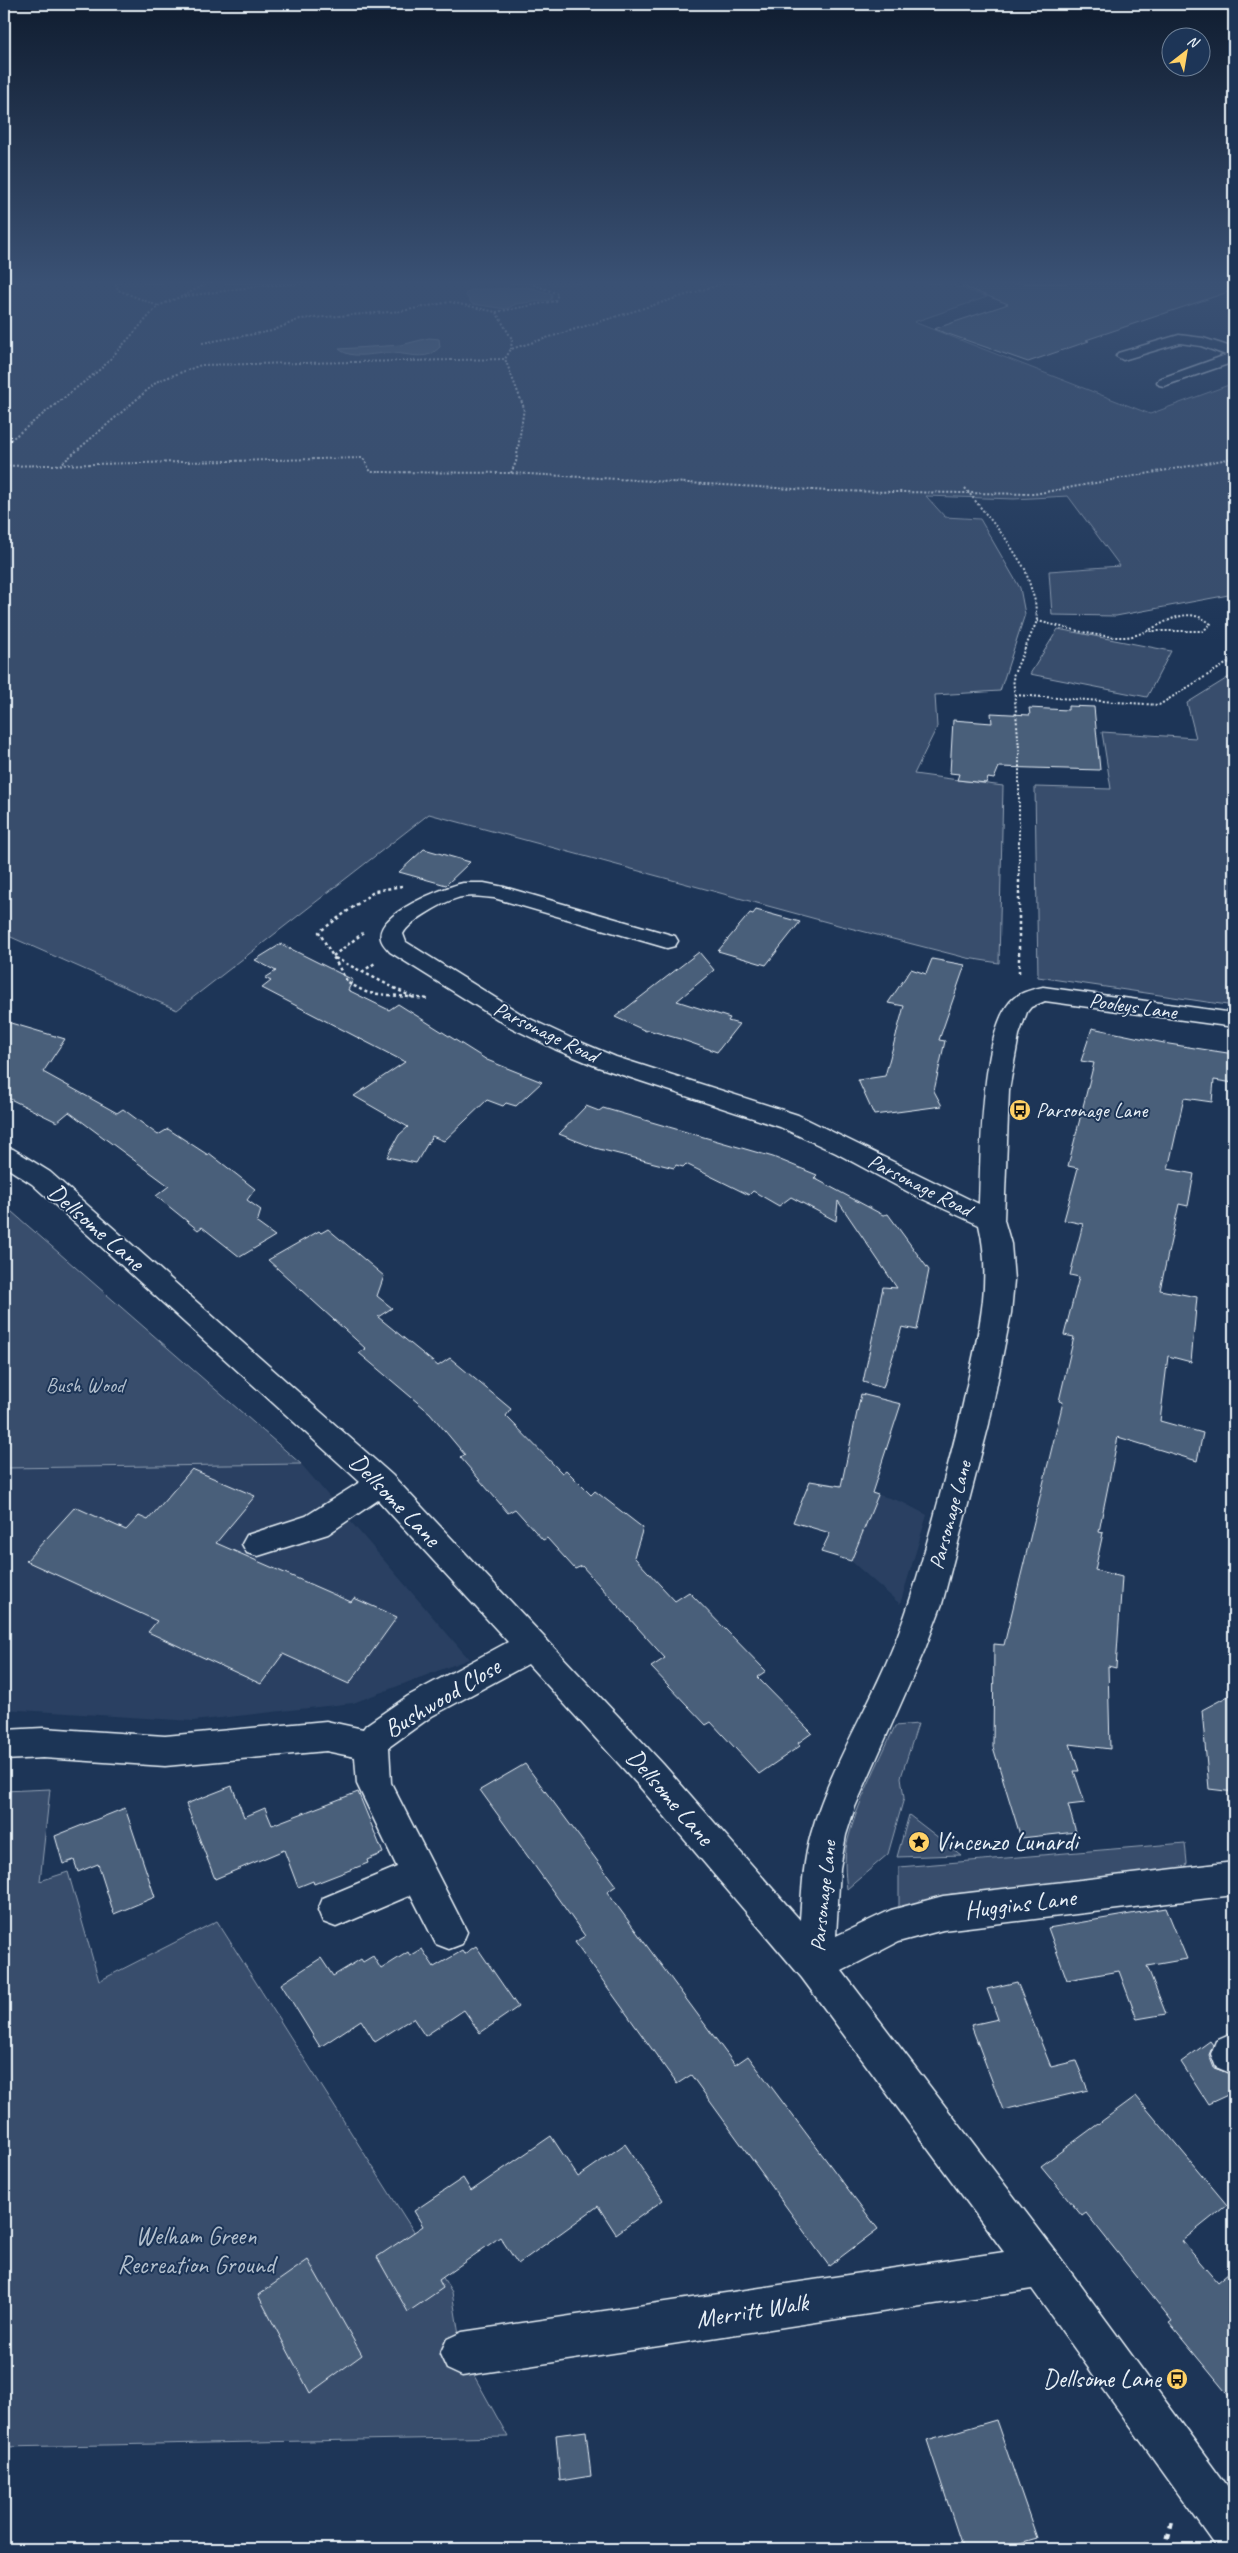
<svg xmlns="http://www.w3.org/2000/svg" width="1238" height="2553" font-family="Caveat,sans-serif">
  <rect width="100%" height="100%" fill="#1d3557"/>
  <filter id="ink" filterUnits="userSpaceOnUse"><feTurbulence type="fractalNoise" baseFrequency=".02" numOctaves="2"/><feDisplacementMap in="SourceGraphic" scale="10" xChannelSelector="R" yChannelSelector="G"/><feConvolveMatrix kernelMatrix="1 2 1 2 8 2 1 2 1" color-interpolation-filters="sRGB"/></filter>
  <g filter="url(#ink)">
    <path fill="#2a4162" d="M301,1464L469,1659L353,1703L193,1721L4,1709V1468Z
      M850,1486L902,1502L927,1515L900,1604L851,1561L821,1552Z"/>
    <path fill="#374d6c" stroke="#909fb2" d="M4,283H947L987,297L914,322L1150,414L1234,383V594L1116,616L1052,615L1049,571L1120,566L1068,496L1014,499L926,496L945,517L980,519L1020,588L1025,614L1000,691L935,695L937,727L914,774L1003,786L999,963L967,958L838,925L429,814L177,1010L4,934Z
      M1058,629L1171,651L1147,697L1030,674Z
      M1234,674V1006L1038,977L1035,787L1111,789L1102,732L1196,738L1187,703Z
      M4,1205L301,1464L4,1468Z
      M918,1724L901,1777L904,1798L888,1854L847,1889C845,1874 844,1858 847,1843C857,1803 878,1764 895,1726Z
      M50,1789L40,1881L68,1872L99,1981L217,1921L452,2292L462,2354L508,2437L4,2447V1791Z
      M909,1815L961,1855L897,1857Z
      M1185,1843L1187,1863L1184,1870L1175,1874L951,1894L899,1909V1867Z"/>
    <path fill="#5d7089" stroke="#95a4b5" d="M528,287L552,294L551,300L516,304L506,309L472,304L465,294L471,290Z
      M429,338L439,339L440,347C438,349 434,352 431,354C417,359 402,352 388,353C373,353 352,360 339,349L401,345Z"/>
    <path fill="#495e7a" stroke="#e8f1f8" d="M962,283H1234V290L1086,340L1089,341L1028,362L934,329L1008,304L962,286Z
      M1068,706L1094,707L1100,770L999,767L994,779L988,778L986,783L957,780L959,774L950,773L953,720L992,723L991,713L1030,715L1029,708L1068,710Z
      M424,849L470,862L446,885L399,872Z
      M756,910L800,922L766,965L718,951L750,913L753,914Z
      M281,944L353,980L348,990L389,1010L398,1004L487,1060L542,1082L516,1106L506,1103L503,1106L487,1100L444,1141L432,1136L416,1163L387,1157L399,1135L408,1127L354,1096L405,1062L262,988L271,981L265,978L276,971L255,960Z
      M699,952L714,970L677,1001L730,1018L728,1021L739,1024L717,1052L680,1039L648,1030L646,1031L615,1017Z
      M932,959L965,965L939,1040L945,1041L934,1091L942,1106L874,1115L858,1080L885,1076L904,1006L888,1003L911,969L926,974Z
      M4,1021L65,1039L43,1072L117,1113L123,1109L158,1135L168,1129L208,1155L209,1153L255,1189L247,1200L261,1210L257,1223L275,1236L240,1257L202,1227L198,1230L156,1196L169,1186L69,1112L57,1122L4,1096Z
      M1092,1028L1169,1044L1234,1054V1083L1214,1080L1212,1102L1184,1098L1168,1169L1194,1174L1188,1206L1179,1204L1160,1290L1197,1297L1191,1362L1168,1356L1160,1421L1203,1433L1197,1461L1118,1437L1102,1516L1099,1532L1103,1533L1095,1570L1122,1577L1116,1668L1108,1666L1110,1749L1070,1744L1079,1771H1074L1085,1803L1068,1805L1076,1832L1021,1838L993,1747L994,1644L1004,1645L1063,1402L1059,1401L1074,1337L1064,1335L1079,1277L1070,1275L1083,1224L1064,1220L1078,1168L1068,1166L1094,1063L1081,1061Z
      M586,1106L599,1111L603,1108L773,1157L817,1175L814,1178L883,1215L888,1214L929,1270L917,1330L902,1327L883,1388L863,1382L883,1287L897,1288L838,1201L836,1221L791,1197L779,1206L753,1191L749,1195L686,1164L683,1167L676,1165L674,1168L595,1148L559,1134Z
      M328,1229L384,1276L377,1296L392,1308L378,1317L438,1366L450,1358L511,1409L506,1416L562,1473L566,1470L591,1495L595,1491L643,1528L634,1557L675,1601L689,1592L766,1671L757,1677L812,1733L798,1743L800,1746L759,1774L711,1722L706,1725L651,1667L665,1658L582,1566L575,1569L547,1538L543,1540L515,1509L508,1513L460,1457L465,1455L430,1413L359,1353L366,1349L268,1260L319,1231L321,1233Z
      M861,1394L901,1404L872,1493L878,1495L851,1561L821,1552L830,1533L793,1522L810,1481L841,1486Z
      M192,1469L255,1496L216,1543L351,1602L354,1598L397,1617L349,1684L283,1654L261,1684L148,1632L157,1621L26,1561L75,1507L126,1530L139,1516L148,1520Z
      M1234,1693V1792L1209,1789L1202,1710Z
      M525,1764L616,1886L607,1892L735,2065L748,2056L878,2229L829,2266L691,2075L677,2084L575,1942L585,1936L480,1790Z
      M232,1786L244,1817L265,1808L272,1825L358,1792L383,1853L367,1860L368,1863L314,1884L313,1881L298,1887L284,1850L215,1879L186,1804Z
      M125,1808L155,1897L114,1914L98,1864L78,1872L74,1860L63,1864L55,1836Z
      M1166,1908L1187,1959L1147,1966L1166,2014L1137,2019L1119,1971L1067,1980L1048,1928Z
      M476,1946L518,2007L480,2033L464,2010L425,2036L413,2018L375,2042L361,2020L320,2047L281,1984L321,1958L333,1976L361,1959L363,1962L373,1956L381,1969L408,1952L410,1956L422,1949L434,1967L462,1951L464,1954Z
      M1017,1982L1051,2067L1076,2061L1088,2090L1003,2110L971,2025L998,2019L987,1989Z
      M1210,2041L1213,2045L1209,2055L1214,2068L1232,2074L1234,2078V2092L1208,2104L1181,2062Z
      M1136,2096L1227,2205L1182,2241L1217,2282L1234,2268V2402L1169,2323L1172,2321L1086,2213L1082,2216L1041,2166Z
      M551,2136L578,2177L625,2144L663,2200L616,2234L598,2206L518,2264L500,2237L439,2280L443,2288L408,2312L377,2257L423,2226L414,2211L463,2178L471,2191Z
      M308,2260L362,2355L310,2393L258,2295Z
      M996,2420L1037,2538L999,2549H963L927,2440Z
      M586,2431L591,2476L560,2481L556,2435Z"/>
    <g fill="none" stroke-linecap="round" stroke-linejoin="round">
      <g stroke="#e8f1f8" stroke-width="3">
        <path id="minor" d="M1179,335L1203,338L1234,348V362L1164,386L1159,385L1157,382L1159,379L1226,355L1201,346L1180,343L1123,360L1116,356L1118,353Z
          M463,883H484L504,887L675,936L678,941L675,946L667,948L494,898C483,897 473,895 462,897C448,899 409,921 403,934L406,942L526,1017L573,1039L616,1057L798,1115L979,1204C981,1159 980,1026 1014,998C1021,992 1034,989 1043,987L1234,1013V1027L1045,1001L1031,1007L1027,1012L1019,1035L1009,1090L1004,1220L1011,1244L1014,1280L1011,1313L989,1424L942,1604L925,1649L855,1807L846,1835L840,1868L836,1936L891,1910L943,1896L1234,1862V1895L943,1930L898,1942L842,1971L1056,2252L1234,2495V2549H1218L1032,2289L462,2376L447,2369L440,2354L447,2339L462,2332L1004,2252L802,1978L639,1786L528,1664L432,1716L389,1747L391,1783L467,1932L462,1944L449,1949L436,1944L411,1895L336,1927L323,1922L318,1910L323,1898L397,1867L357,1784L355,1757L326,1751L165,1766L43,1758L4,1760V1730L43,1728L165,1736L326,1721L363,1729L366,1725L408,1696L508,1642L378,1500L328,1534L258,1556L247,1553L242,1544L247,1535L306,1516L360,1482L32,1184L4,1166V1147L13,1149L50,1172L392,1475L663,1764L800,1920C802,1891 803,1862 811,1834C829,1769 868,1710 893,1647C910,1606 921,1564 933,1521C945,1476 958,1431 967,1385C979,1331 992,1280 979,1225L914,1195L836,1153L780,1127L598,1067L555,1049L510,1027L390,952C387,948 382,944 381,939C374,914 445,887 463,883Z
          M1234,2033V2071L1230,2073L1216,2067L1211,2054L1216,2041Z"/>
      </g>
      <path stroke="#e8f1f8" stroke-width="2" stroke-dasharray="2 2" stroke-linecap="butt" d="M116,283L118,290L158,306
        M183,296L208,283
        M496,312L555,301L558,294L530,283
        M202,343L272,331L300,319L402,311L450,302L496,312L512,339L511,349
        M4,445L103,367L158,306L180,297L259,286L304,283
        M60,465L158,381L201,365L505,359
        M4,466L363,458L371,472L511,473L829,491L1034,494L1234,458
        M511,473L516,462L524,408L505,359L511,349L725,283
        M965,488L1006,539L1025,569L1035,601L1037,621L1013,676L1019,749V876
        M1037,621C1065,627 1096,638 1125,637C1157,635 1180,599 1211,624L1203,631H1147
        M1015,695L1159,705L1234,659"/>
      <path stroke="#e8f1f8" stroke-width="2.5" stroke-dasharray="3 3" stroke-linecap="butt" d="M1019,874V975
        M402,886L375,891L319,932L348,983L368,993L429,999
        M333,956L363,933
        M335,958L412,997
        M362,972L375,963"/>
      <path stroke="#e8f1f8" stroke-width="4.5" stroke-dasharray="5.5 5.5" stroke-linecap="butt" d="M1165,2549L1173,2517"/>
      <use href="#minor" fill="#1d3557" fill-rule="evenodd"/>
    </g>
  </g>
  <linearGradient id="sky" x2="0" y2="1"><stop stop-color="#101d30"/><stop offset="0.44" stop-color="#3a5174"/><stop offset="1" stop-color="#3a5174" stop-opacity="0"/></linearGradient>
  <rect width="1238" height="641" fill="url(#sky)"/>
  <defs>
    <g id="bus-disc" transform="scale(1.125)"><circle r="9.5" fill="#ffd166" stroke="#1d3557"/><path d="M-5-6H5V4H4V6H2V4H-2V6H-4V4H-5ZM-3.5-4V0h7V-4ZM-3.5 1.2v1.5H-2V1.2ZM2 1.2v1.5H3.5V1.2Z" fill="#111"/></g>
    <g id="sight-disc" transform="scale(1.125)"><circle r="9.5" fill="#ffd166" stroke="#1d3557"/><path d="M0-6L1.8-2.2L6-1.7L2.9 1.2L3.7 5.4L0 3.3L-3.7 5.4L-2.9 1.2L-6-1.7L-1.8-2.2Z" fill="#111"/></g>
  </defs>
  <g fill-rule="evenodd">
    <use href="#bus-disc" x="1020" y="1110"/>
    <use href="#sight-disc" x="919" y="1842"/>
    <use href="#bus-disc" x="1177" y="2379"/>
  </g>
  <g text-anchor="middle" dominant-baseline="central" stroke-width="4" stroke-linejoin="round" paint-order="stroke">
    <g font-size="21" fill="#e8f1f8" stroke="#1d3557">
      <text transform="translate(1133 1006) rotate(8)">Pooleys Lane</text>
      <text transform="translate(546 1032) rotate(26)">Parsonage Road</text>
      <text transform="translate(920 1185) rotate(27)">Parsonage Road</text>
      <text transform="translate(950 1515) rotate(-75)">Parsonage Lane</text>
      <text transform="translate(823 1896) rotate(-84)">Parsonage Lane</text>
    </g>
    <g font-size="21" fill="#e8f1f8" stroke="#1d3557" text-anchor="start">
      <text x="1036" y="1110">Parsonage Lane</text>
    </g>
    <g font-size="21" fill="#b3c0ce" stroke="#1d3557">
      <text x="85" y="1385">Bush Wood</text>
    </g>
    <g font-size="25" fill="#e8f1f8" stroke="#1d3557">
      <text transform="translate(96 1227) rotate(41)">Dellsome Lane</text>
      <text transform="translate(395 1500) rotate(46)">Dellsome Lane</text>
      <text transform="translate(442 1698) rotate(-31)">Bushwood Close</text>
      <text transform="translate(670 1797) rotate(49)">Dellsome Lane</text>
      <text transform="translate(1020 1904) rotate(-7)">Huggins Lane</text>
      <text transform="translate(752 2311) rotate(-9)">Merritt Walk</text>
    </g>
    <g font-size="25" fill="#e8f1f8" stroke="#1d3557" text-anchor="start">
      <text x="935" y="1842">Vincenzo Lunardi</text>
      <text x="1161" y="2379" text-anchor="end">Dellsome Lane</text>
    </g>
    <g font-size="25" fill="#b3c0ce" stroke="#1d3557">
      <text x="196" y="2236">Welham Green<tspan x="196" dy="29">Recreation Ground</tspan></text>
    </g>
  </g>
  <rect width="1238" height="2553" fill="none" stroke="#1d3557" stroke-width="20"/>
  <rect x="10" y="10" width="1218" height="2533" fill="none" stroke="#e8f1f8" stroke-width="2" filter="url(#ink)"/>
  <g transform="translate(1186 52) rotate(31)"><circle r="24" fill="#1d3557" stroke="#6e8097"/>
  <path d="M0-4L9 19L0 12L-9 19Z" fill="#ffd166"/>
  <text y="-8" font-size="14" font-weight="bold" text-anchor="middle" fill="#e8f1f8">N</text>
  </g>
</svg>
